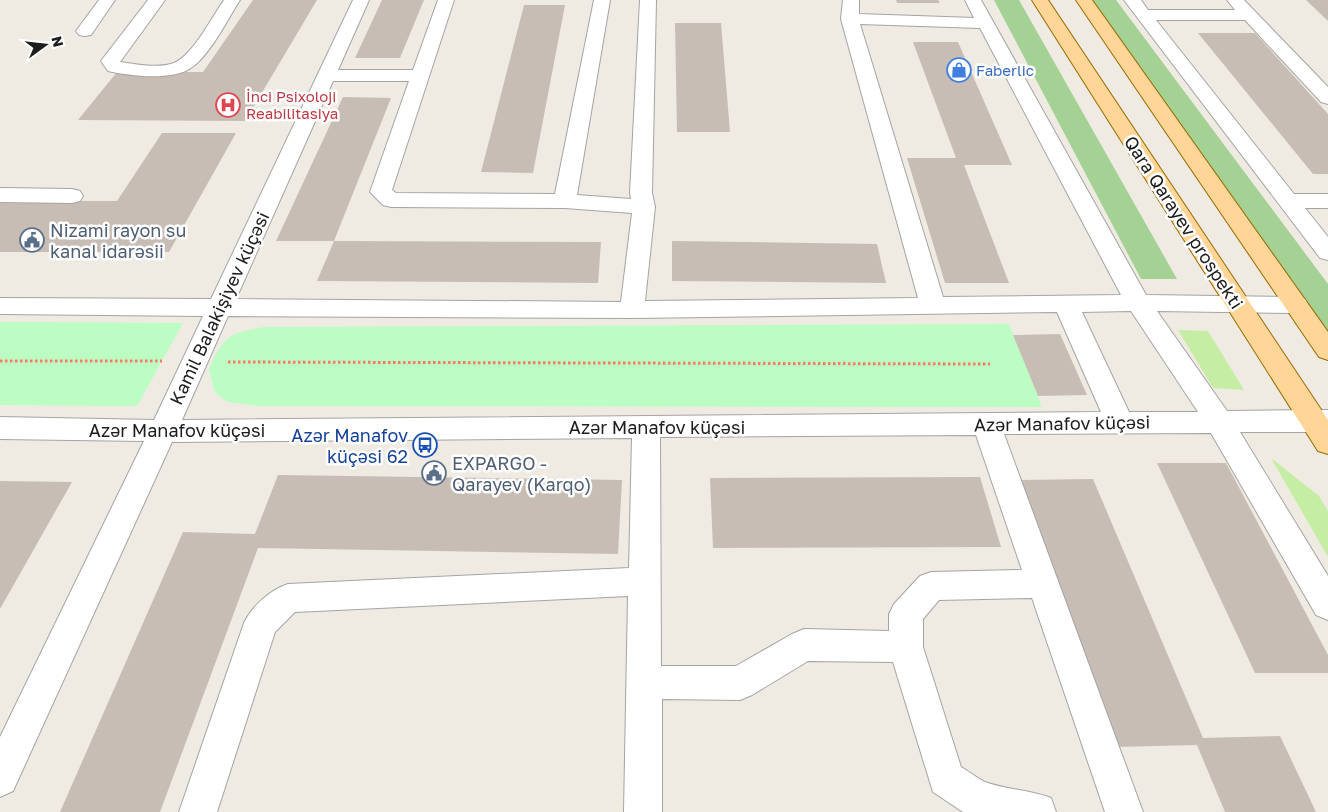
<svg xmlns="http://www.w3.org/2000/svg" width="1328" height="812" font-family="'Golos Text',sans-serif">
  <rect width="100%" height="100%" fill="#efebe2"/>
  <path fill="#c5eda4" d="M1178,330L1208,331L1244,390L1213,388Z
    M1271,458L1319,496L1328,511V557Z"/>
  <path fill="#a4d194" d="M994,0H1019L1177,279H1141Z
    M1089,0H1116L1328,284V342Z"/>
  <path fill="#bbfdc3" d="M0,322L183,323L137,406L0,405Z
    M1009,324L1042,407L258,406L228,402L215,393L209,369C225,335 228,334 264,327Z"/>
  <path fill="#c7bdb5" d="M253,0H317L245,121L78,120L117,72H203Z
    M382,0H424L400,58H355Z
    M896,0H938L940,3H897Z
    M1306,0H1328V21Z
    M524,5H565L533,173L481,172Z
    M675,23H721L730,132H677Z
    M1198,33H1255L1328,114V174H1313Z
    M913,42H958L1012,165H964L1009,283H945L907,158H956Z
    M343,97L391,98L334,241H276Z
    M162,133H236L169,252H0V201H117Z
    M334,241L601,242L598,283L317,281Z
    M672,241L877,244L886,283L672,281Z
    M1060,334L1087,395L1038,396L1013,335Z
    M1157,463H1226L1328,655V673H1255Z
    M278,475L622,480L618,554L258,548L160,812H60L183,532L255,534Z
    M980,477L1001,547L713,548L710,478Z
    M1093,479L1203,738L1280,736L1316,812H1225L1197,745L1115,747L1020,480Z
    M0,481L72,482L0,609Z"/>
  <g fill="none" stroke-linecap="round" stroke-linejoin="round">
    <g stroke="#a4a4a4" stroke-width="2">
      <path id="minor" d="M99,0H115L91,35L85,36L79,35L76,31Z
        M148,0H165L120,62C136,64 158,69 174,63C193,55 212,17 224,0H240C227,20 211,54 191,68C172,81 129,76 108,71L101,61Z
        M353,0H369L338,70H413L438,0H454L392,190L396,193L555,194L594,0H610L577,195L631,199L630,193L640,0H656L652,193L655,207L645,301L918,298L841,19L843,0H859V14L974,18L965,0H981L1146,295L1296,297L1305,299L1308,305L1305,311L1296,313L1157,311L1227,411L1328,410V432H1240L1328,576V620L1316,615L1211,433L1004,434L1143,812H1105L1032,598L939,600L923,619V647L961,767C970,772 979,780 988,783C1009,790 1031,790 1051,798L1056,812H963L933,792L893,662L808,661L752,695L740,700L662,699V812H624L628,596L295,612L275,632L217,812H179L244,623C252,606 270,590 288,584L629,568L632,438L172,442L13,791L0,797V737L144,441L0,439V417L154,420L203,316L0,314V298L211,299ZM860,24L980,28L1121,295L943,297ZM333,81H409L370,192L383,205L391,207L565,208L632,213L621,302L236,299ZM1131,311L1198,412H1129L1082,312ZM1057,312L1101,412L182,420L228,316L632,318ZM976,435L1022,570L931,572L920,576L894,604L889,614V631L804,629L792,634L736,666H661L660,437Z
        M1124,0H1141L1148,10H1235L1227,0H1244L1328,87V104L1321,102L1245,20H1156L1294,194H1328V208H1305L1328,237V260L1320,258Z
        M0,188L72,189L80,191L83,196L80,201L72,203L0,202Z"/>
    </g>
    <g stroke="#966a00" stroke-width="2">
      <path id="major" d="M1032,0H1048L1328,420V454L1318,451Z
        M1076,0H1092L1328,332V360L1319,357Z"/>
    </g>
    <path stroke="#ff7963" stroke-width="3" stroke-dasharray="2.5 2.5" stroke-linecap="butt" d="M0,361H162
      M228,362L990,364"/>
    <use href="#minor" fill="#fff" fill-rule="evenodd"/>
    <use href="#major" fill="#ffd697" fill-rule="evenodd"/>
  </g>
  <defs>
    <g id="shop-ring" transform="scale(1.25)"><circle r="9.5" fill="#fff" stroke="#3f7fe0" stroke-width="1.5"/><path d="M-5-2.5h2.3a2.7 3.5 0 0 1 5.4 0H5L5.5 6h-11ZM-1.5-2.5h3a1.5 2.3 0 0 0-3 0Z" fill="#3f7fe0"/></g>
    <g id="hospital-ring" transform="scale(1.25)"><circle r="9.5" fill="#fff" stroke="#e0444e" stroke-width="1.5"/><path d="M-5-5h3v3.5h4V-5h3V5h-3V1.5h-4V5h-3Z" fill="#e0444e"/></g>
    <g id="civic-ring" transform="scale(1.25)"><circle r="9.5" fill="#fff" stroke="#5c6f8a" stroke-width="1.5"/><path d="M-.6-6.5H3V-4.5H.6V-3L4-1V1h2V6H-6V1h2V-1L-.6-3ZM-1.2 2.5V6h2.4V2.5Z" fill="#5c6f8a"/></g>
    <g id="bus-ring" transform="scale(1.25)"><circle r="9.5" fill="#fff" stroke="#1a4fb4" stroke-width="1.5"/><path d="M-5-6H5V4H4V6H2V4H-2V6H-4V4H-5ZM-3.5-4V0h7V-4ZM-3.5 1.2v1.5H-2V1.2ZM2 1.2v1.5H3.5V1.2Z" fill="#1a4fb4"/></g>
  </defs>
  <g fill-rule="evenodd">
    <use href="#shop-ring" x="959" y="70"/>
    <use href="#hospital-ring" x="228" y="105"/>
    <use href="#civic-ring" x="32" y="240"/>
    <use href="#bus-ring" x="425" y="445"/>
    <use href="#civic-ring" x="434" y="473"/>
  </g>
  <g text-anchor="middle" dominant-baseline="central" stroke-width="5" stroke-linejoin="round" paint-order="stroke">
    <g font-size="15" fill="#366cbe" stroke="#fff" text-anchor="start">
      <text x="976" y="70">Faberlic</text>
    </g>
    <g font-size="15" fill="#be3a42" stroke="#fff" text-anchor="start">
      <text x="246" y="96">İnci Psixoloji<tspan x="246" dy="17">Reabilitasiya</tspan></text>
    </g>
    <g font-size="18" fill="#1d1d1d" stroke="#fff">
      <text transform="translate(1184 222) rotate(57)">Qara Qarayev prospekti</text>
      <text transform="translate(219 308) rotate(-65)">Kamil Balakişiyev küçəsi</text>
      <text transform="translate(1062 423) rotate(-1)">Azər Manafov küçəsi</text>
      <text x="657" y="427">Azər Manafov küçəsi</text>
      <text x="177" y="430">Azər Manafov küçəsi</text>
    </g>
    <g font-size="18" fill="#4e5e75" stroke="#fff" text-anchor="start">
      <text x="50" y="230">Nizami rayon su<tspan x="50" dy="21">kanal idarəsii</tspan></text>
      <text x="452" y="463">EXPARGO -<tspan x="452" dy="21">Qarayev (Karqo)</tspan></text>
    </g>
    <g font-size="18" fill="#164399" stroke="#fff" text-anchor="end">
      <text x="408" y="435">Azər Manafov<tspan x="408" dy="21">küçəsi 62</tspan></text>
    </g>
  </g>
  <g transform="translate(45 45) rotate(75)" stroke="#ffffff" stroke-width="4" paint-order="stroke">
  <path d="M0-4L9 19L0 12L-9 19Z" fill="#1d1d1d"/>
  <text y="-8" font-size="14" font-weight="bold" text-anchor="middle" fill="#1d1d1d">N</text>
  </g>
</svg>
